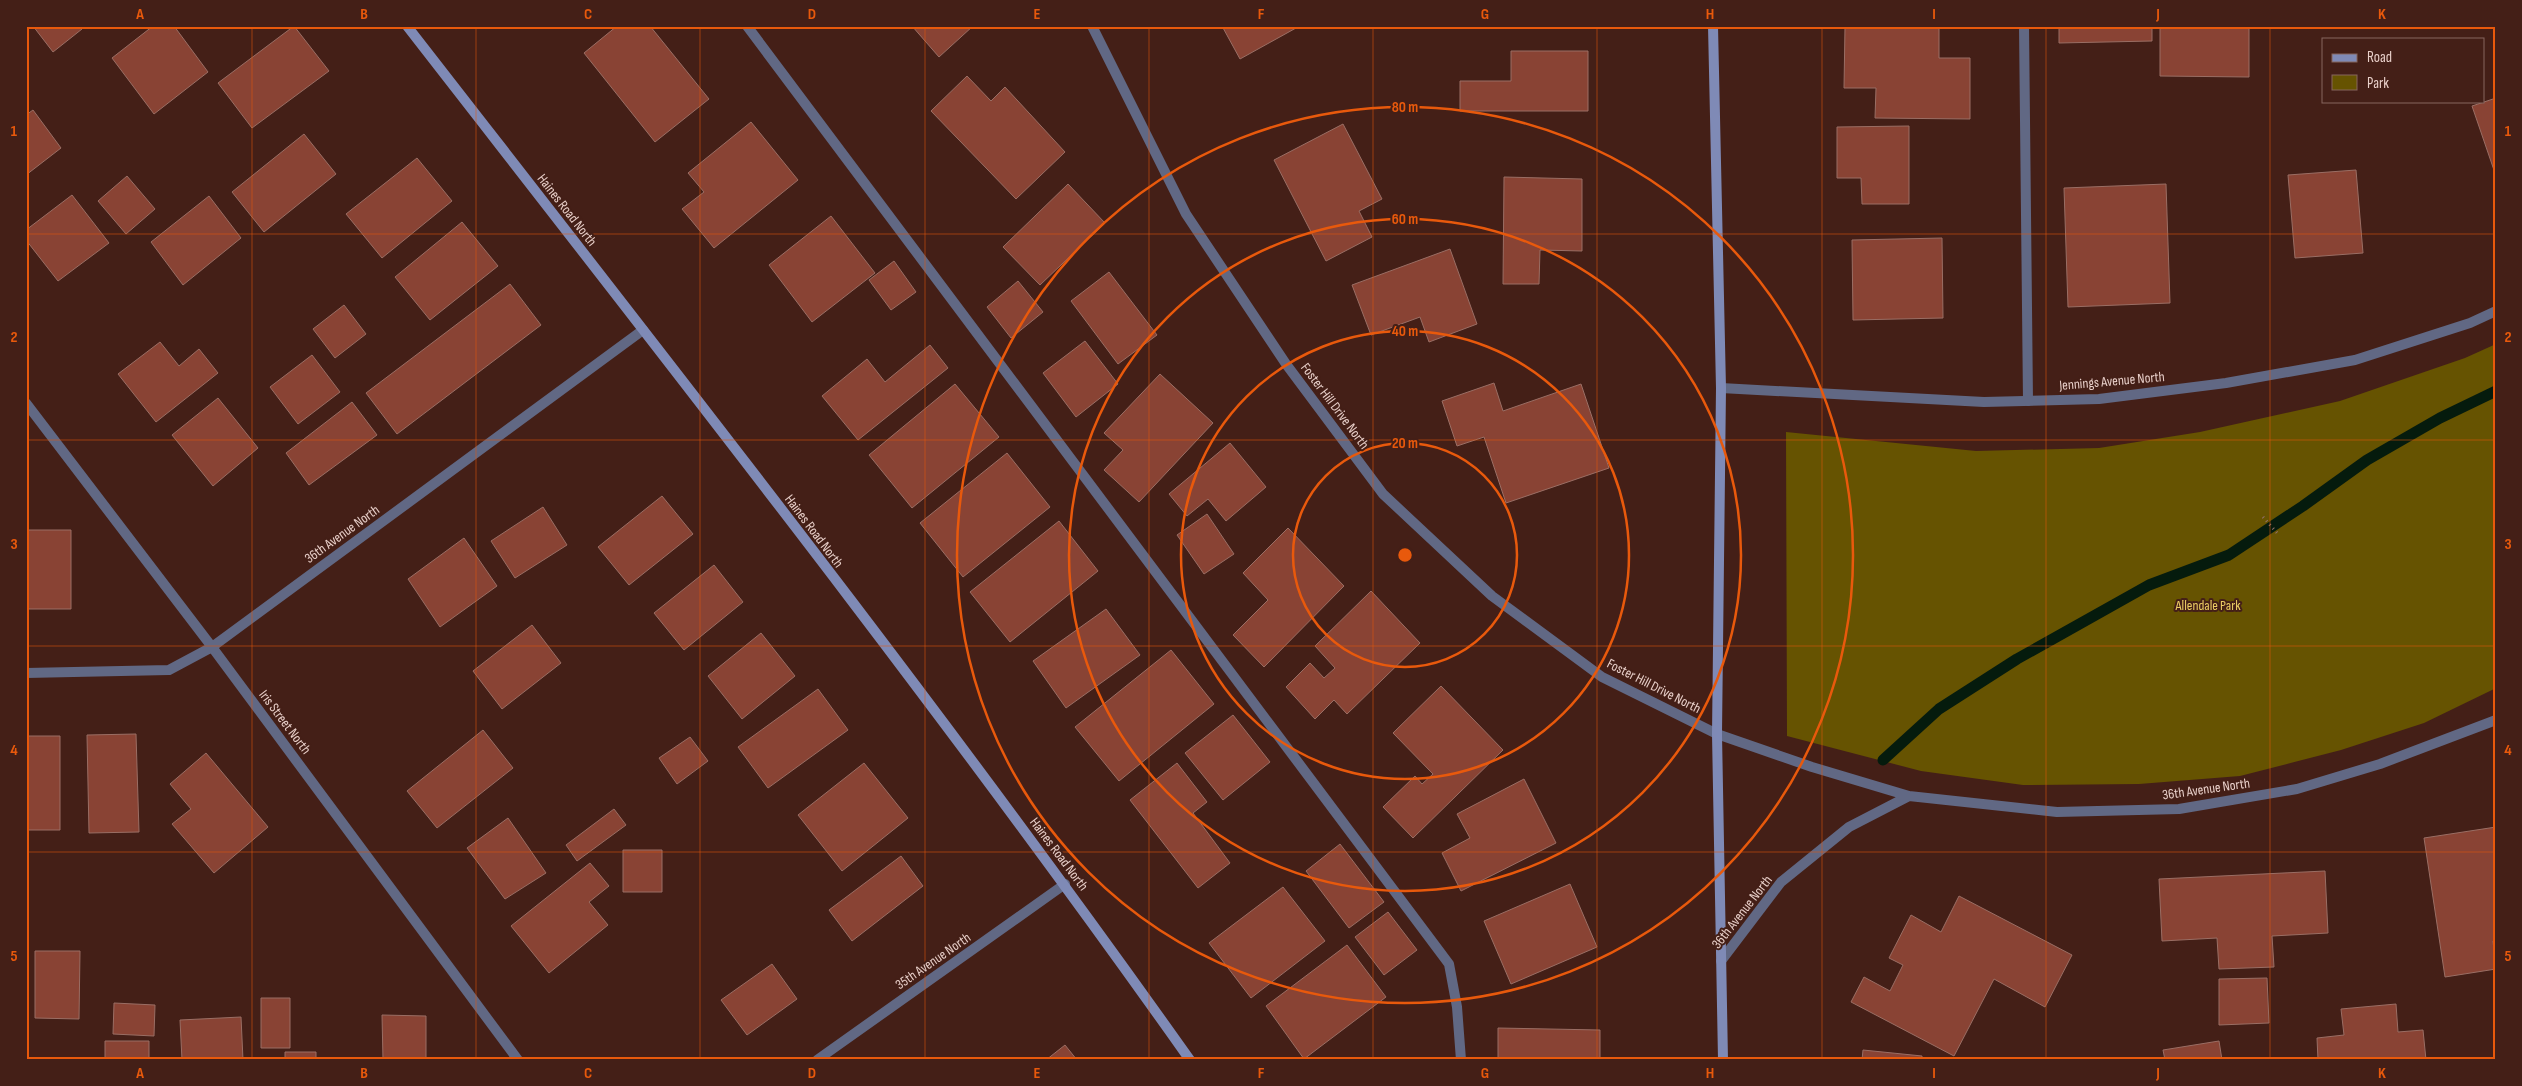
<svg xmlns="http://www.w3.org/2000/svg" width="2522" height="1086" font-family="'Sofia Sans Condensed',sans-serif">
  <rect width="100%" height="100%" fill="#441f17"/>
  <path fill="#665301" d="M2496,344V688L2492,690L2424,723L2341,750L2240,776L2139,784L2023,785L1921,771L1787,736L1786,432L1976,451L2099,448L2200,432L2340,401L2465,358Z"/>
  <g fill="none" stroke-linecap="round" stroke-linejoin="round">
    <path stroke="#051b0d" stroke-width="11" d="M1883,760L1939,709L2017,659L2149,585L2229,555L2303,506L2367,460L2440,418L2496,391"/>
  </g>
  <path fill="#894334" stroke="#9a6e64" d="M33,26H80L82,29L53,52Z
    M153,26H174L208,72L154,114L112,58Z
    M294,26L329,71L252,128L218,83Z
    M617,26H650L709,99L655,142L584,53Z
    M912,26H973L939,57Z
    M1222,26H1295L1296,28L1240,59Z
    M2059,26H2152V41L2059,43Z
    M2160,26H2249V77L2160,76Z
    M1845,27H1939V58H1970V119L1875,118L1876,88H1844Z
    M1511,51H1588V111H1460V81H1511Z
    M967,76L991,101L1005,87L1065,152L1016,199L931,111Z
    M2496,98V176L2472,106Z
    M33,110L61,148L26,175V115Z
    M751,122L798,180L714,248L682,209L704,192L688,173Z
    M1343,124L1382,199L1359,211L1372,237L1326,261L1274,160Z
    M1909,126V204H1862L1861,178H1837V127Z
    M304,134L336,174L264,232L232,192Z
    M417,158L452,201L382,258L346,214Z
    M2356,170L2363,253L2295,258L2288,175Z
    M127,176L155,209L126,234L98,201Z
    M1504,177L1582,179V251L1540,250L1539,284H1503Z
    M1068,184L1105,223L1040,285L1003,247Z
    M2166,184L2170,303L2068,307L2064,188Z
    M72,195L109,243L58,281L26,240V230Z
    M209,196L241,238L183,285L151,242Z
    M831,216L875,273L812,322L769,265Z
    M462,222L498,266L430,320L395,277Z
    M1942,238L1943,318L1853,320L1852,240Z
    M1450,249L1477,324L1429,342L1420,317L1371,335L1352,285Z
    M894,261L916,292L891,310L869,280Z
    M1109,272L1157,335L1118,364L1071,301Z
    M1018,281L1043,312L1011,338L987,307Z
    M510,284L541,325L397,434L366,393Z
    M344,305L366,334L335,358L313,329Z
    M1085,341L1118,384L1076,417L1043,373Z
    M160,342L179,366L199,349L218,373L156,422L118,374Z
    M930,345L948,368L858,440L822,396L867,359L885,382Z
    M312,355L340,392L298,424L270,387Z
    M1160,374L1213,423L1139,502L1104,470L1123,450L1104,433Z
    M1494,383L1503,411L1581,384L1609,468L1506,503L1484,437L1457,446L1442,401Z
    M955,384L999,437L912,508L869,455Z
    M218,398L258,448L213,486L172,435Z
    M352,402L377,435L309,485L286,453Z
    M1230,443L1266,487L1226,521L1208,499L1187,516L1169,494Z
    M1007,453L1050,507L963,577L920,523Z
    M662,496L693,534L629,585L598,547Z
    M543,507L567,545L515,578L491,541Z
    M1207,514L1234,554L1204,574L1177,535Z
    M1059,521L1098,571L1010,642L970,592Z
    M1288,528L1344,586L1264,667L1233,635L1268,600L1243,573Z
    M26,530H71V609H26Z
    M464,538L497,586L440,627L408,579Z
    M714,565L743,602L684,650L654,613Z
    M1371,591L1420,643L1347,714L1334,700L1315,719L1286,687L1310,663L1324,678L1335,668L1315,646Z
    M1106,609L1140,655L1066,708L1033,661Z
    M532,625L561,663L502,709L473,671Z
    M761,633L795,676L742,719L708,676Z
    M1171,650L1214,704L1119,781L1075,727Z
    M1441,686L1503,750L1413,838L1383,807L1415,776L1422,784L1433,774L1393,733Z
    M818,689L848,730L768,788L738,747Z
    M1233,715L1270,762L1223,800L1185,753Z
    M483,730L513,768L437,828L407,791Z
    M136,734L139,832L89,833L87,735Z
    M26,736H60V830H26Z
    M690,737L708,761L677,784L659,758Z
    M206,753L268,827L214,873L172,824L191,809L170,784Z
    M864,763L908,818L842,871L798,815Z
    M1177,763L1207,802L1193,813L1230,863L1198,888L1130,800Z
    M1524,779L1556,843L1461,891L1442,853L1470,838L1457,814Z
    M614,809L626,825L577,861L566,845Z
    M508,818L546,873L505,899L467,848Z
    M2496,827V940L2493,941L2496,969L2445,977L2424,838Z
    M1340,844L1384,902L1349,928L1306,871Z
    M623,850H662V892H623Z
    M901,856L923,886L852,941L829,910Z
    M590,863L609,886L589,902L608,925L549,973L511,926Z
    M2325,871L2328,933L2272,936L2274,967L2219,969L2217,938L2162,941L2159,879Z
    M1570,884L1597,947L1511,984L1484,921Z
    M1283,887L1325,941L1251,998L1209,943Z
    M1959,896L2072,955L2045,1007L1994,979L1954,1056L1851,1002L1864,977L1890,991L1903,965L1889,958L1911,915L1941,932Z
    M1388,912L1417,950L1384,975L1355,937Z
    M1347,945L1386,997L1304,1059L1266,1006Z
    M35,951H80L79,1019L35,1018Z
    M772,964L797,999L747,1035L721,1000Z
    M2267,978L2269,1023L2219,1025V979Z
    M261,998H290V1048H261Z
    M114,1003L155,1005L154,1036L113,1034Z
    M2396,1004L2398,1032L2423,1030L2426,1060H2318L2317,1038L2344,1035L2341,1009Z
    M382,1015L426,1016V1060H383Z
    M241,1017L243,1060H182L180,1020Z
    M1498,1028L1600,1030V1060H1498Z
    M105,1041H149V1060H105Z
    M2219,1041L2222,1060H2165L2163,1050Z
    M1065,1045L1077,1060H1046Z
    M1863,1050L1922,1056V1060H1862Z
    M285,1052H316V1060H285Z"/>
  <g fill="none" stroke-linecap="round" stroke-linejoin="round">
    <path stroke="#91716a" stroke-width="3" stroke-dasharray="1 4" stroke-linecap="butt" d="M2263,517L2279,535"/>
    <path stroke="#616884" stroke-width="10" d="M747,26L1449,964L1457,1007L1461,1060
      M2024,26L2028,401"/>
    <path stroke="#616884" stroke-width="10" d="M1092,26L1186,214L1286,364L1383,494L1492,596L1602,677L1717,734L1812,767L1909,796L2057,812L2179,809L2297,789L2380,764L2496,720
      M1721,388L1984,402L2099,399L2226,383L2355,360L2470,323L2496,311
      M26,403L212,647L518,1060
      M26,673L169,670L212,647L643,330
      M1721,961L1781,882L1849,827L1909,796
      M817,1060L1065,884"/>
    <path stroke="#7f8ab6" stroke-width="10" d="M407,26C672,367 940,707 1190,1060
      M1713,26L1721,388L1717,734L1723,1060"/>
  </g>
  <path fill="none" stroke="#e8590c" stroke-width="1" stroke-opacity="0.55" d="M252,26V1060M476,26V1060M700,26V1060M925,26V1060M1149,26V1060M1373,26V1060M1597,26V1060M1822,26V1060M2046,26V1060M2270,26V1060M26,234H2496M26,440H2496M26,646H2496M26,852H2496"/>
  <g fill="none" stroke="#e8590c" stroke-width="2.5">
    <circle cx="1405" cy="555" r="112"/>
    <circle cx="1405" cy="555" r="224"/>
    <circle cx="1405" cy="555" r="336"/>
    <circle cx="1405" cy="555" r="448"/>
  </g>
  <g text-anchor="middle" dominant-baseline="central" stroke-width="4" stroke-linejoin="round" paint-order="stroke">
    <g font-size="14" fill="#e9d0ca" stroke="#441f17">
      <text transform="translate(567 210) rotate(52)">Haines Road North</text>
      <text transform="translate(2112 381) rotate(-5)">Jennings Avenue North</text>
      <text transform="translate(1335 406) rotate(53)">Foster Hill Drive North</text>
      <text transform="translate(814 531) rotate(53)">Haines Road North</text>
      <text transform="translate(342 534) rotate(-36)">36th Avenue North</text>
      <text transform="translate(1654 686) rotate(27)">Foster Hill Drive North</text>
      <text transform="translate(285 722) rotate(53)">Iris Street North</text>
      <text transform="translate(2206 789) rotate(-8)">36th Avenue North</text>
      <text transform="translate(1059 854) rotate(53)">Haines Road North</text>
      <text transform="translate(1742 912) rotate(-52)">36th Avenue North</text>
      <text transform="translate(933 961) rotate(-35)">35th Avenue North</text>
    </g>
    <g font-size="14" fill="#edce64" stroke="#441f17">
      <text x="2208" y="605">Allendale Park</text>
    </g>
  </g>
  <circle cx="1405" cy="555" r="8" fill="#e8590c" stroke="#441f17" stroke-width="2.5"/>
  <g font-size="15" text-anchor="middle" font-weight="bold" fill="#e8590c" stroke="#441f17" stroke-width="4" stroke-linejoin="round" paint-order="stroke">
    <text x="1405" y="112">80 m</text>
    <text x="1405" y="224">60 m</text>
    <text x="1405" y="336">40 m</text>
    <text x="1405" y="448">20 m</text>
  </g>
  <rect width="2522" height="1086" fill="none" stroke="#441f17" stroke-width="55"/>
  <rect x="2322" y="38" width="162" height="65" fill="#441f17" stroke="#86665f"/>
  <rect x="2332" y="54" width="25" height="8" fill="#7f8ab6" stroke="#86665f"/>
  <text x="2367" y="62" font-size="15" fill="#e9d0ca">Road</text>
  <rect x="2332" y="75" width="25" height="15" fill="#665301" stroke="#86665f"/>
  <text x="2367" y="88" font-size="15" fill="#e9d0ca">Park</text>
  <rect x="28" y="28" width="2466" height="1030" fill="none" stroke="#e8590c" stroke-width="2"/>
  <g font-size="16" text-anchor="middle" font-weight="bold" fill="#e8590c">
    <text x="140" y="19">A</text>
    <text x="364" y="19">B</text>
    <text x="588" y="19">C</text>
    <text x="812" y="19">D</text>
    <text x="1037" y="19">E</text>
    <text x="1261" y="19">F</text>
    <text x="1485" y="19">G</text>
    <text x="1710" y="19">H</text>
    <text x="1934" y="19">I</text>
    <text x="2158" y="19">J</text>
    <text x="2382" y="19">K</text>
    <text x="14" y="136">1</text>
    <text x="2508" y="136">1</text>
    <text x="14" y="342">2</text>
    <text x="2508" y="342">2</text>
    <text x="14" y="549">3</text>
    <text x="2508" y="549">3</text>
    <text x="14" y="755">4</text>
    <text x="2508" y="755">4</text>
    <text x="14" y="961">5</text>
    <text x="2508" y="961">5</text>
    <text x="140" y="1078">A</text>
    <text x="364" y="1078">B</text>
    <text x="588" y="1078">C</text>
    <text x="812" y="1078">D</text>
    <text x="1037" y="1078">E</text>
    <text x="1261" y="1078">F</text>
    <text x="1485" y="1078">G</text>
    <text x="1710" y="1078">H</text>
    <text x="1934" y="1078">I</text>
    <text x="2158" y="1078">J</text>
    <text x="2382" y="1078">K</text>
  </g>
</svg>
